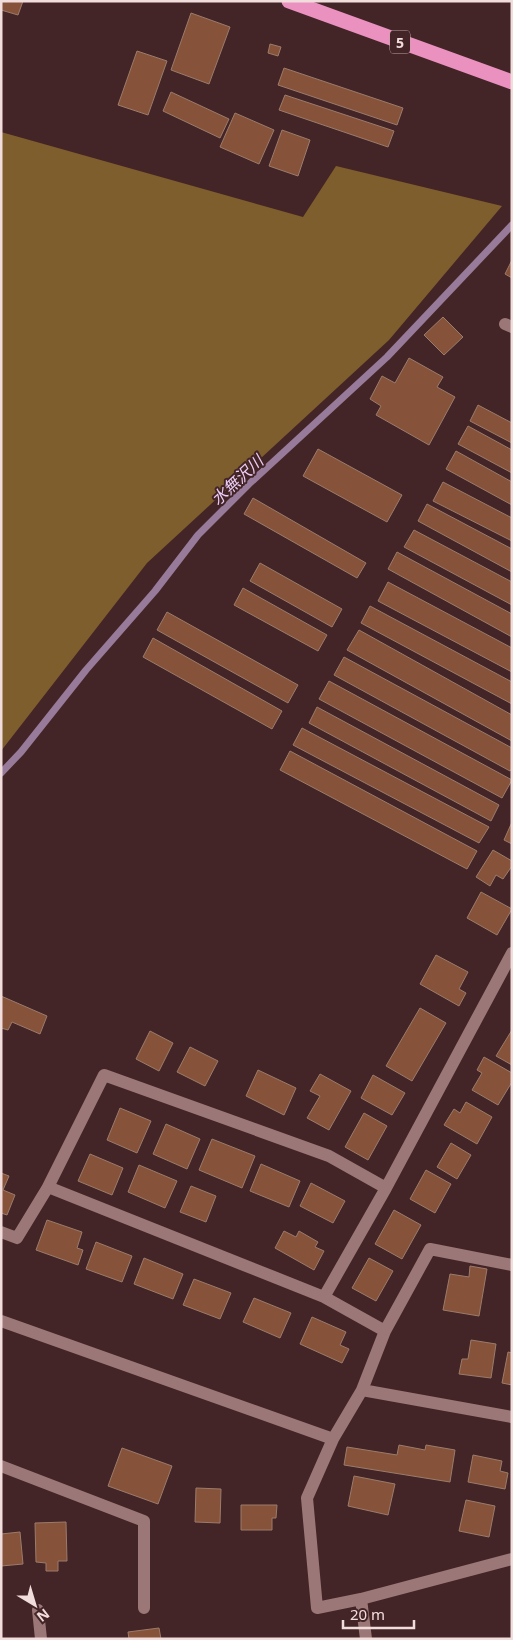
<svg xmlns="http://www.w3.org/2000/svg" width="513" height="1640" font-family="'Noto Sans','Noto Sans JP',sans-serif">
  <rect width="100%" height="100%" fill="#442527"/>
  <path fill="#7e5e2d" d="M1,132L303,217L336,166L502,206L389,340L147,563L1,751Z"/>
  <g fill="none" stroke-linecap="round" stroke-linejoin="round">
    <path stroke="#987b9a" stroke-width="7" d="M1,773L21,752L86,670L155,591L198,535L249,484L387,357L512,225"/>
  </g>
  <path fill="#86533a" stroke="#9b7b6b" d="M1,1H23L18,15L1,10Z
    M191,13L230,27L209,84L171,70Z
    M270,44L281,47L278,56L268,53Z
    M137,51L167,61L148,115L118,105Z
    M284,68L403,108L397,125L278,85Z
    M171,92L229,119L220,138L163,111Z
    M285,95L394,131L388,147L279,110Z
    M235,113L274,130L259,164L220,147Z
    M282,130L310,140L298,176L269,166Z
    M512,260V278L505,274Z
    M443,317L463,337L444,355L424,335Z
    M409,358L443,377L437,387L455,397L429,445L376,415L381,406L370,399L382,376L395,383Z
    M478,405L512,423V443L470,421Z
    M468,426L512,450V473L458,444Z
    M318,449L402,495L387,522L303,476Z
    M456,451L512,482V505L446,469Z
    M443,482L512,518V541L433,501Z
    M253,498L366,563L357,578L244,514Z
    M427,504L512,549V572L418,521Z
    M414,530L512,582V605L404,547Z
    M397,552L512,614V637L388,569Z
    M260,563L342,609L332,627L250,581Z
    M388,582L512,648V672L378,601Z
    M243,588L327,635L318,651L234,605Z
    M370,606L512,682V704L361,623Z
    M167,612L298,685L288,703L157,630Z
    M359,630L512,715V741L347,650Z
    M153,638L282,711L272,729L143,657Z
    M344,657L512,748V768L510,771L334,675Z
    M329,681L512,780L502,798L319,699Z
    M317,707L499,805L491,821L309,723Z
    M302,728L489,827L479,843L293,745Z
    M290,751L477,851L467,869L280,770Z
    M512,822V844L504,840Z
    M493,850L512,861V866L503,879L496,875L490,886L476,877Z
    M481,892L512,909L497,935L467,918Z
    M436,955L468,972L459,989L466,993L459,1006L420,984Z
    M1,996L47,1016L40,1034L12,1022L8,1030L1,1028Z
    M420,1008L446,1023L412,1081L386,1066Z
    M512,1030V1065L496,1056Z
    M150,1031L173,1043L159,1071L136,1059Z
    M190,1047L218,1061L205,1086L177,1072Z
    M484,1057L512,1073V1082L498,1105L472,1090L482,1073L477,1070Z
    M258,1070L296,1088L284,1115L246,1096Z
    M320,1074L351,1091L329,1130L307,1118L320,1096L310,1091Z
    M373,1075L405,1093L392,1115L361,1098Z
    M466,1102L492,1117L477,1144L444,1125L454,1109L460,1113Z
    M120,1108L151,1121L137,1153L107,1140Z
    M364,1113L387,1126L368,1160L345,1147Z
    M166,1124L200,1139L187,1169L153,1154Z
    M212,1139L255,1156L242,1188L199,1170Z
    M451,1143L471,1155L457,1179L437,1167Z
    M90,1154L123,1168L112,1195L78,1181Z
    M261,1164L300,1181L289,1207L250,1191Z
    M139,1165L177,1181L165,1208L128,1192Z
    M426,1170L451,1184L435,1213L410,1199Z
    M1,1173L9,1176L3,1190L15,1195L7,1215L1,1213Z
    M311,1183L345,1201L333,1223L300,1206Z
    M191,1186L216,1196L206,1222L180,1212Z
    M394,1210L421,1225L402,1259L375,1244Z
    M47,1220L82,1232L77,1248L83,1250L78,1265L36,1250Z
    M284,1231L296,1237L299,1231L318,1242L315,1247L324,1251L314,1270L275,1248Z
    M96,1242L132,1256L122,1282L86,1269Z
    M144,1258L183,1274L173,1299L134,1284Z
    M369,1258L393,1271L376,1301L352,1288Z
    M470,1266L487,1269L479,1316L443,1310L450,1274L469,1277Z
    M194,1279L231,1293L220,1319L183,1305Z
    M254,1298L291,1313L280,1338L243,1322Z
    M312,1317L346,1332L340,1345L349,1349L342,1363L300,1344Z
    M471,1340L496,1344L491,1378L459,1374L462,1359H468Z
    M508,1352L512,1353V1385L502,1383Z
    M399,1445L425,1450L426,1445L455,1450L450,1482L344,1465L347,1447L397,1455Z
    M122,1448L172,1466L158,1504L108,1486Z
    M473,1455L502,1461L500,1471L508,1473L505,1489L468,1482Z
    M354,1476L395,1484L388,1515L348,1506Z
    M196,1488L221,1489L220,1523L195,1522Z
    M466,1500L495,1506L489,1537L459,1531Z
    M241,1505H277L276,1518H272V1530H241Z
    M66,1522L67,1561H58V1571H46V1563L36,1562L35,1523Z
    M20,1532L23,1564L1,1566V1534Z
    M159,1628L161,1639H129L128,1632Z"/>
  <g fill="none" stroke-linecap="round" stroke-linejoin="round">
    <path stroke="#9c7778" stroke-width="12" d="M505,324L512,327
      M1,1232L17,1238L48,1187
      M512,1265L430,1249L385,1331L362,1390L333,1439L307,1498L317,1608L361,1599L512,1559
      M324,1297L386,1188L512,953
      M1,1321L333,1439
      M385,1331L324,1297L48,1187L104,1075L329,1156L386,1188
      M362,1390L512,1417
      M1,1466L144,1521V1608
      M361,1599L366,1639
      M38,1610L41,1639"/>
    <path stroke="#ea91c0" stroke-width="15" d="M289,1L512,82"/>
  </g>
  <g text-anchor="middle" dominant-baseline="central" stroke-width="4" stroke-linejoin="round" paint-order="stroke">
    <rect fill="#442527" stroke="#bea6a6" stroke-width="1" x="390" y="30.5" width="20" height="23" rx="4"/>
    <g font-size="14" font-weight="bold" fill="#f2dddd">
      <text x="400" y="42">5</text>
    </g>
    <g font-size="16" font-style="italic" fill="#edcef7" stroke="#442527">
      <text transform="translate(237 480) rotate(-43)">水無沢川</text>
    </g>
  </g>
  <rect width="513" height="1640" fill="none" stroke="#f2dddd" stroke-width="5"/>
  <g transform="translate(35 1605) rotate(142)" stroke="#442527" stroke-width="4" paint-order="stroke">
  <path d="M0-4L9 19L0 12L-9 19Z" fill="#f2dddd"/>
  <text y="-8" font-size="14" font-weight="bold" text-anchor="middle" fill="#f2dddd">N</text>
  </g>
  <path d="M343 1620v8h71v-8" fill="none" stroke="#f2dddd" stroke-width="2.5"/>
  <text x="350" y="1620" font-size="15" fill="#f2dddd" stroke="#442527" stroke-width="4" paint-order="stroke">20 m</text>
</svg>
